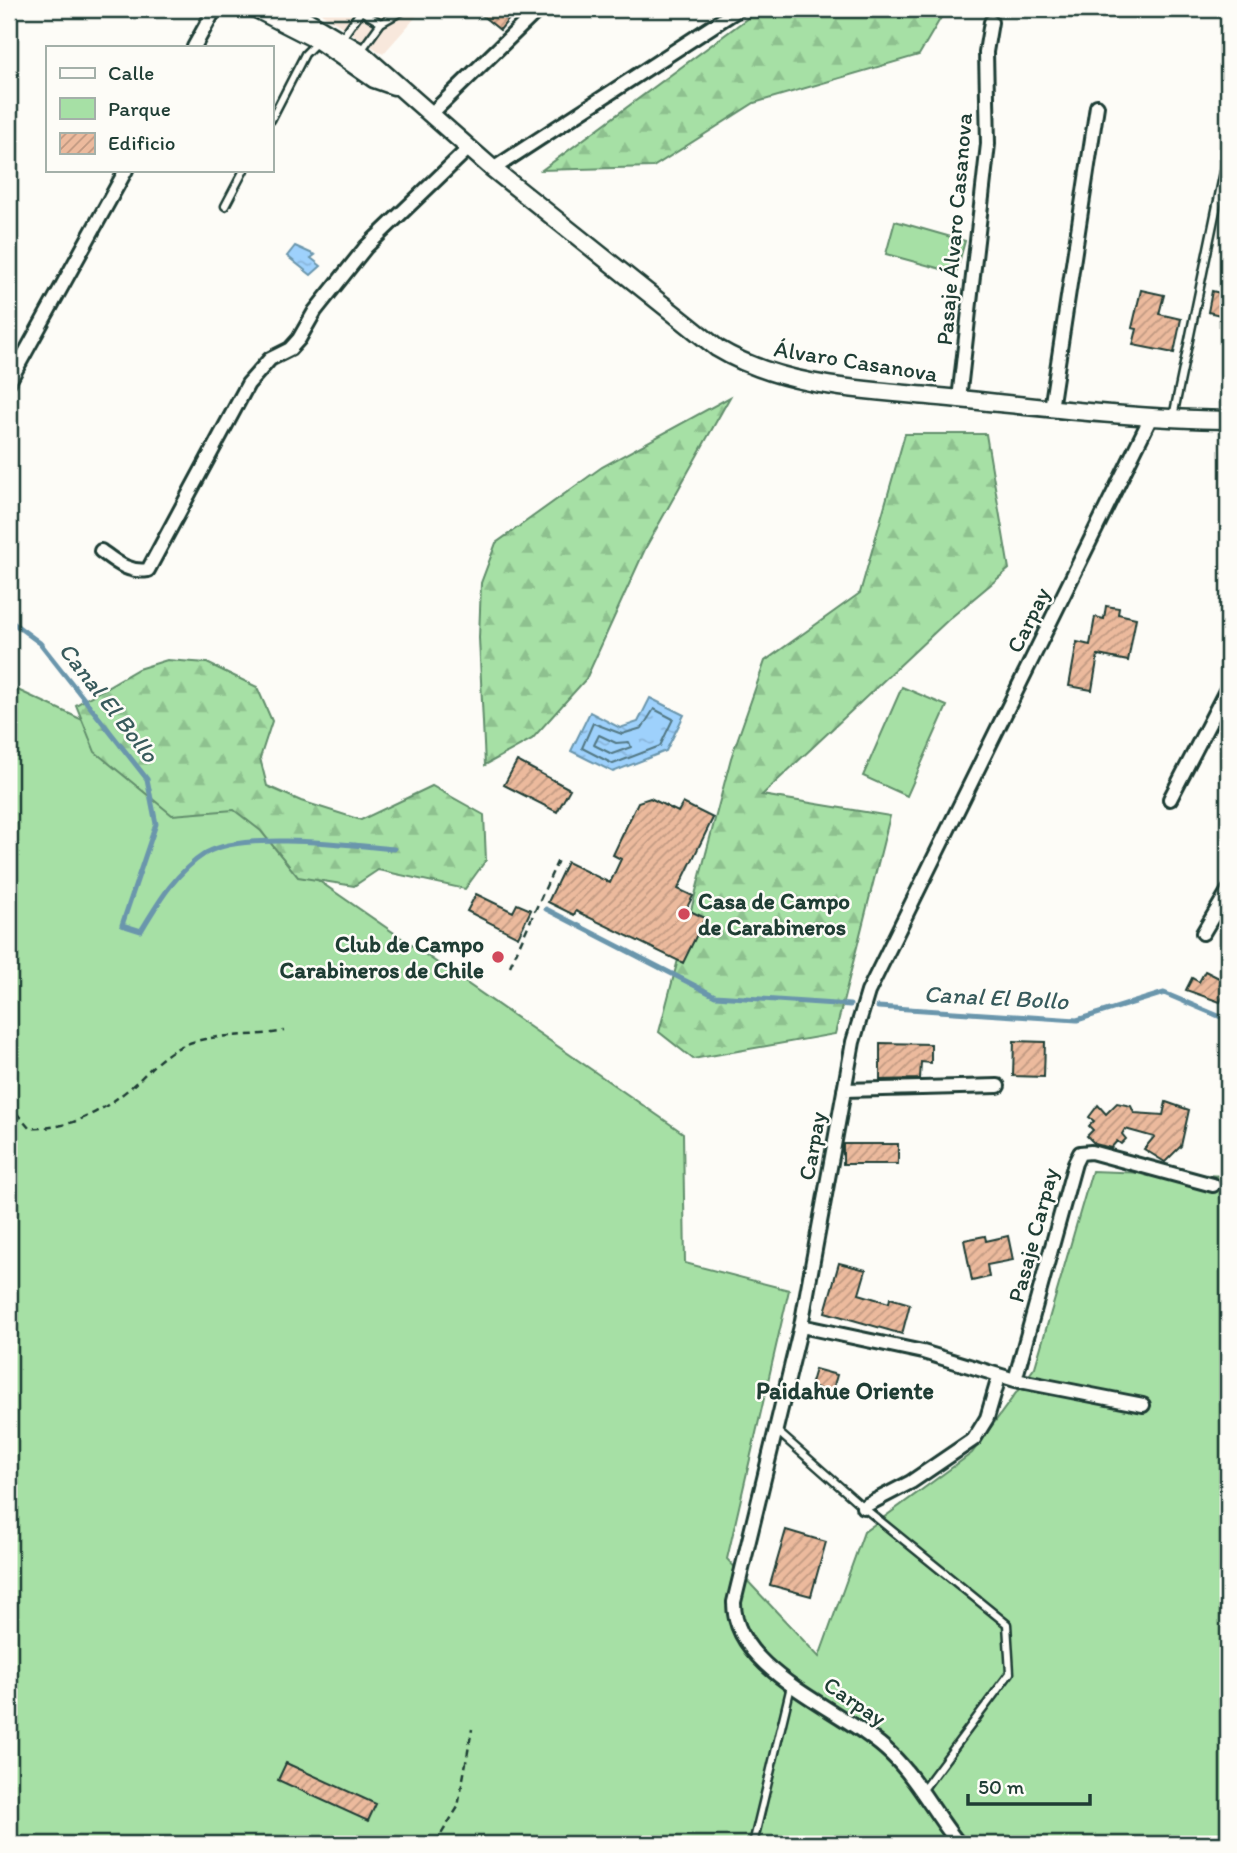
<svg xmlns="http://www.w3.org/2000/svg" width="1237" height="1853" font-family="Itim,sans-serif">
  <defs>
    <pattern id="forest-firs" width="22" height="20" patternUnits="userSpaceOnUse" patternTransform="scale(1.75)"><rect width="22" height="20" fill="#a6e0a5"/><path d="M5 1l3.5 6h-7zM16 11l3.5 6h-7z" fill="#8ec18f"/></pattern>
    <pattern id="water-ripples" width="26" height="14" patternUnits="userSpaceOnUse" patternTransform="scale(1.75)"><rect width="26" height="14" fill="#9ed1fc"/><path d="M2 4q2-2 4 0t4 0M15 11q2-2 4 0t4 0" fill="none" stroke="#88b4d9"/></pattern>
    <pattern id="building-hatch" width="6" height="6" patternUnits="userSpaceOnUse" patternTransform="scale(1.75)"><rect width="6" height="6" fill="#ecba9d"/><path d="M-1 1l2-2M0 6l6-6M5 7l2-2" fill="none" stroke="#bf9881"/></pattern>
  </defs>
  <rect width="100%" height="100%" fill="#fdfcf7"/>
  <filter id="ink" filterUnits="userSpaceOnUse"><feTurbulence type="fractalNoise" baseFrequency=".0143" numOctaves="2"/><feDisplacementMap in="SourceGraphic" scale="14" xChannelSelector="R" yChannelSelector="G"/><feConvolveMatrix kernelMatrix="1 2 1 2 8 2 1 2 1" color-interpolation-filters="sRGB"/></filter>
  <g filter="url(#ink)">
    <path fill="#f8e8dc" d="M315,9H423L383,54Z"/>
    <path fill="#a6e0a5" stroke="#628e6c" stroke-width="2" d="M895,221L965,241L956,273L886,254Z
      M9,686L256,800L309,874L683,1133L685,1263L789,1290L727,1559L819,1657L864,1532L972,1453L1035,1367L1092,1171L1228,1176V1844H9Z
      M902,687L947,706L907,796L863,776Z"/>
    <path fill="url(#forest-firs)" stroke="#628e6c" stroke-width="2" d="M760,9H946L919,55L754,103L653,167L542,170Z
      M730,397L646,547L586,679L532,739L485,765L479,638L481,583L496,543L602,467Z
      M905,434H986L1009,569L948,620L762,795L890,816L835,1034L693,1059L659,1032L731,758L765,661L860,593Z
      M167,660L207,663L257,687L272,721L260,758L267,786L301,801L361,820L432,786L484,815L486,860L465,889L378,870L354,886L298,877L261,831L234,810L172,815L95,752L76,705L138,669Z"/>
    <path fill="url(#water-ripples)" stroke="#6b96ac" stroke-width="2" d="M295,246L315,255L311,258L321,266L311,275L287,256Z
      M650,698L684,715L666,751L613,772L571,751L590,712L620,728L638,722Z"/>
    <g fill="none" stroke-linecap="round" stroke-linejoin="round">
      <path stroke="#527884" stroke-width="2" d="M654,709L673,719L660,746L613,764L582,748L593,723L622,734L642,728Z
        M599,735L616,743L629,742L631,747L612,754L594,745Z"/>
      <path stroke="#6b96ac" stroke-width="5" d="M9,620L40,643L147,779L156,824L122,925L141,931C159,901 176,872 206,853C243,831 351,845 394,849
        M546,909L715,996L850,1005
        M878,1007L1077,1020L1164,993L1228,1020"/>
    </g>
    <path fill="url(#building-hatch)" stroke="#1f3d34" stroke-width="2" d="M474,9H517L500,30Z
      M1141,290L1164,295L1159,314L1181,319L1174,353L1133,345L1137,329L1132,328Z
      M1212,291L1228,295V317L1208,312Z
      M1106,606L1119,608L1118,614L1136,618L1128,661L1098,655L1092,690L1069,686L1077,642L1090,645L1095,617L1104,619Z
      M517,761L570,789L557,812L504,785Z
      M650,798L678,812L683,803L713,818L678,889L693,896L686,909L705,918L683,963L576,911L574,915L548,902L567,862L610,883L621,859L613,855L638,802Z
      M476,894L513,912L517,904L531,910L518,937L467,911Z
      M1205,971L1223,980L1220,985L1227,989L1220,1002L1186,990L1192,978L1199,982Z
      M1014,1041L1045,1042L1044,1077L1013,1076Z
      M880,1043L931,1044V1063L921,1062L920,1079L880,1080Z
      M1166,1102L1189,1110L1181,1146L1165,1162L1144,1149L1154,1137L1125,1129L1122,1134L1126,1139L1121,1144L1117,1141L1111,1148L1095,1144L1087,1136L1093,1130L1089,1126L1094,1121L1089,1117L1098,1105L1106,1114L1117,1103L1131,1106L1134,1113L1163,1115Z
      M843,1144H898V1164H843Z
      M985,1236L986,1241L1008,1236L1013,1260L987,1265L989,1277L972,1281L964,1240Z
      M839,1263L866,1270L859,1294L889,1303L890,1298L910,1304L902,1334L825,1312Z
      M815,1369L837,1375L832,1393L810,1386Z
      M786,1530L826,1542L811,1596L770,1585Z
      M286,1763L376,1804L368,1821L278,1780Z"/>
    <g fill="none" stroke-linecap="round" stroke-linejoin="round">
      <g stroke="#1f3d34" stroke-width="11">
        <path id="service" d="M342,38L361,11L381,23L406,9
          M360,52L381,23
          M271,120L305,54L318,41
          M225,206L244,170
          M1173,417L1228,152
          M777,1431L863,1507L1007,1624L1010,1673L922,1791
          M753,1844L791,1686"/>
      </g>
      <g stroke="#1f3d34" stroke-width="18">
        <path id="minor" d="M194,47L215,9
          M432,113L539,9
          M493,169L739,9
          M9,382L126,170
          M959,399L988,144L986,52L991,22
          M1051,409L1097,106
          M101,551C116,562 128,573 148,570L248,384L270,359L290,349L299,339L315,311L366,247L469,148
          M1170,799L1228,687
          M1203,933L1228,891
          M844,1090L998,1086
          M801,1326L923,1352L1015,1380L1075,1163L1080,1153L1091,1152L1213,1185
          M1015,1380L1143,1405
          M863,1507L911,1482L974,1439L987,1418L999,1377
          M959,1844C935,1815 918,1780 891,1754C847,1710 733,1673 734,1602L801,1326L853,1042L868,992L1151,417"/>
      </g>
      <g stroke="#1f3d34" stroke-width="21">
        <path id="tertiary" d="M256,9L319,41L374,79L394,86
          M288,9L360,52L493,169L717,348C788,391 878,390 959,399C1048,408 1138,419 1228,420"/>
      </g>
      <path stroke="#1f3d34" stroke-width="2.5" stroke-dasharray="7 5" stroke-linecap="butt" d="M510,966L558,860
        M9,1104L29,1128C72,1130 106,1110 138,1081C152,1067 165,1053 184,1045C216,1032 250,1038 284,1031
        M435,1844L458,1807L472,1729"/>
      <use href="#service" stroke="#fdfcf7" stroke-width="6"/>
      <use href="#minor" stroke="#fdfcf7" stroke-width="12"/>
      <use href="#tertiary" stroke="#fdfcf7" stroke-width="16"/>
    </g>
  </g>
  <g fill="#d1495b" stroke="#fdfcf7" stroke-width="2.5">
    <circle cx="684" cy="914" r="7"/>
    <circle cx="498" cy="957" r="7"/>
  </g>
  <g text-anchor="middle" dominant-baseline="central" stroke-width="5" stroke-linejoin="round" paint-order="stroke">
    <g font-size="23" fill="#1f3d34" stroke="#fdfcf7">
      <text transform="translate(954 229) rotate(-85)">Pasaje Álvaro Casanova</text>
      <text transform="translate(856 361) rotate(9)">Álvaro Casanova</text>
      <text transform="translate(1028 620) rotate(-64)">Carpay</text>
      <text transform="translate(812 1146) rotate(-80)">Carpay</text>
      <text transform="translate(1033 1235) rotate(-75)">Pasaje Carpay</text>
      <text transform="translate(855 1701) rotate(34)">Carpay</text>
    </g>
    <g font-size="23" font-weight="bold" fill="#1f3d34" stroke="#fdfcf7" text-anchor="start">
      <text x="698" y="901">Casa de Campo<tspan x="698" dy="26">de Carabineros</tspan></text>
      <text x="484" y="944" text-anchor="end">Club de Campo<tspan x="484" dy="26">Carabineros de Chile</tspan></text>
    </g>
    <g font-size="24" font-style="italic" fill="#385b5c" stroke="#fdfcf7">
      <text transform="translate(109 702) rotate(52)">Canal El Bollo</text>
      <text transform="translate(996 997) rotate(3)">Canal El Bollo</text>
    </g>
    <g font-size="24" font-weight="bold" fill="#1f3d34" stroke="#fdfcf7">
      <text x="845" y="1390">Paidahue Oriente</text>
    </g>
  </g>
  <rect width="1237" height="1853" fill="none" stroke="#fdfcf7" stroke-width="35"/>
  <rect x="18" y="18" width="1202" height="1818" fill="none" stroke="#1f3d34" stroke-width="2.5" filter="url(#ink)"/>
  <rect x="46" y="46" width="228" height="126" fill="#fdfcf7" stroke="#a4b0a9" stroke-width="2"/>
  <rect x="60" y="68" width="35" height="10" fill="#fdfcf7" stroke="#a4b0a9" stroke-width="2"/>
  <text x="108" y="80" font-size="21" fill="#1f3d34">Calle</text>
  <rect x="60" y="98" width="35" height="21" fill="#a6e0a5" stroke="#a4b0a9" stroke-width="2"/>
  <text x="108" y="116" font-size="21" fill="#1f3d34">Parque</text>
  <rect x="60" y="133" width="35" height="21" fill="url(#building-hatch)" stroke="#a4b0a9" stroke-width="2"/>
  <text x="108" y="150" font-size="21" fill="#1f3d34">Edificio</text>
  <path d="M968 1794v10h122v-10" fill="none" stroke="#1f3d34" stroke-width="3.5"/>
  <text x="978" y="1794" font-size="21" fill="#1f3d34" stroke="#fdfcf7" stroke-width="5" paint-order="stroke">50 m</text>
</svg>
